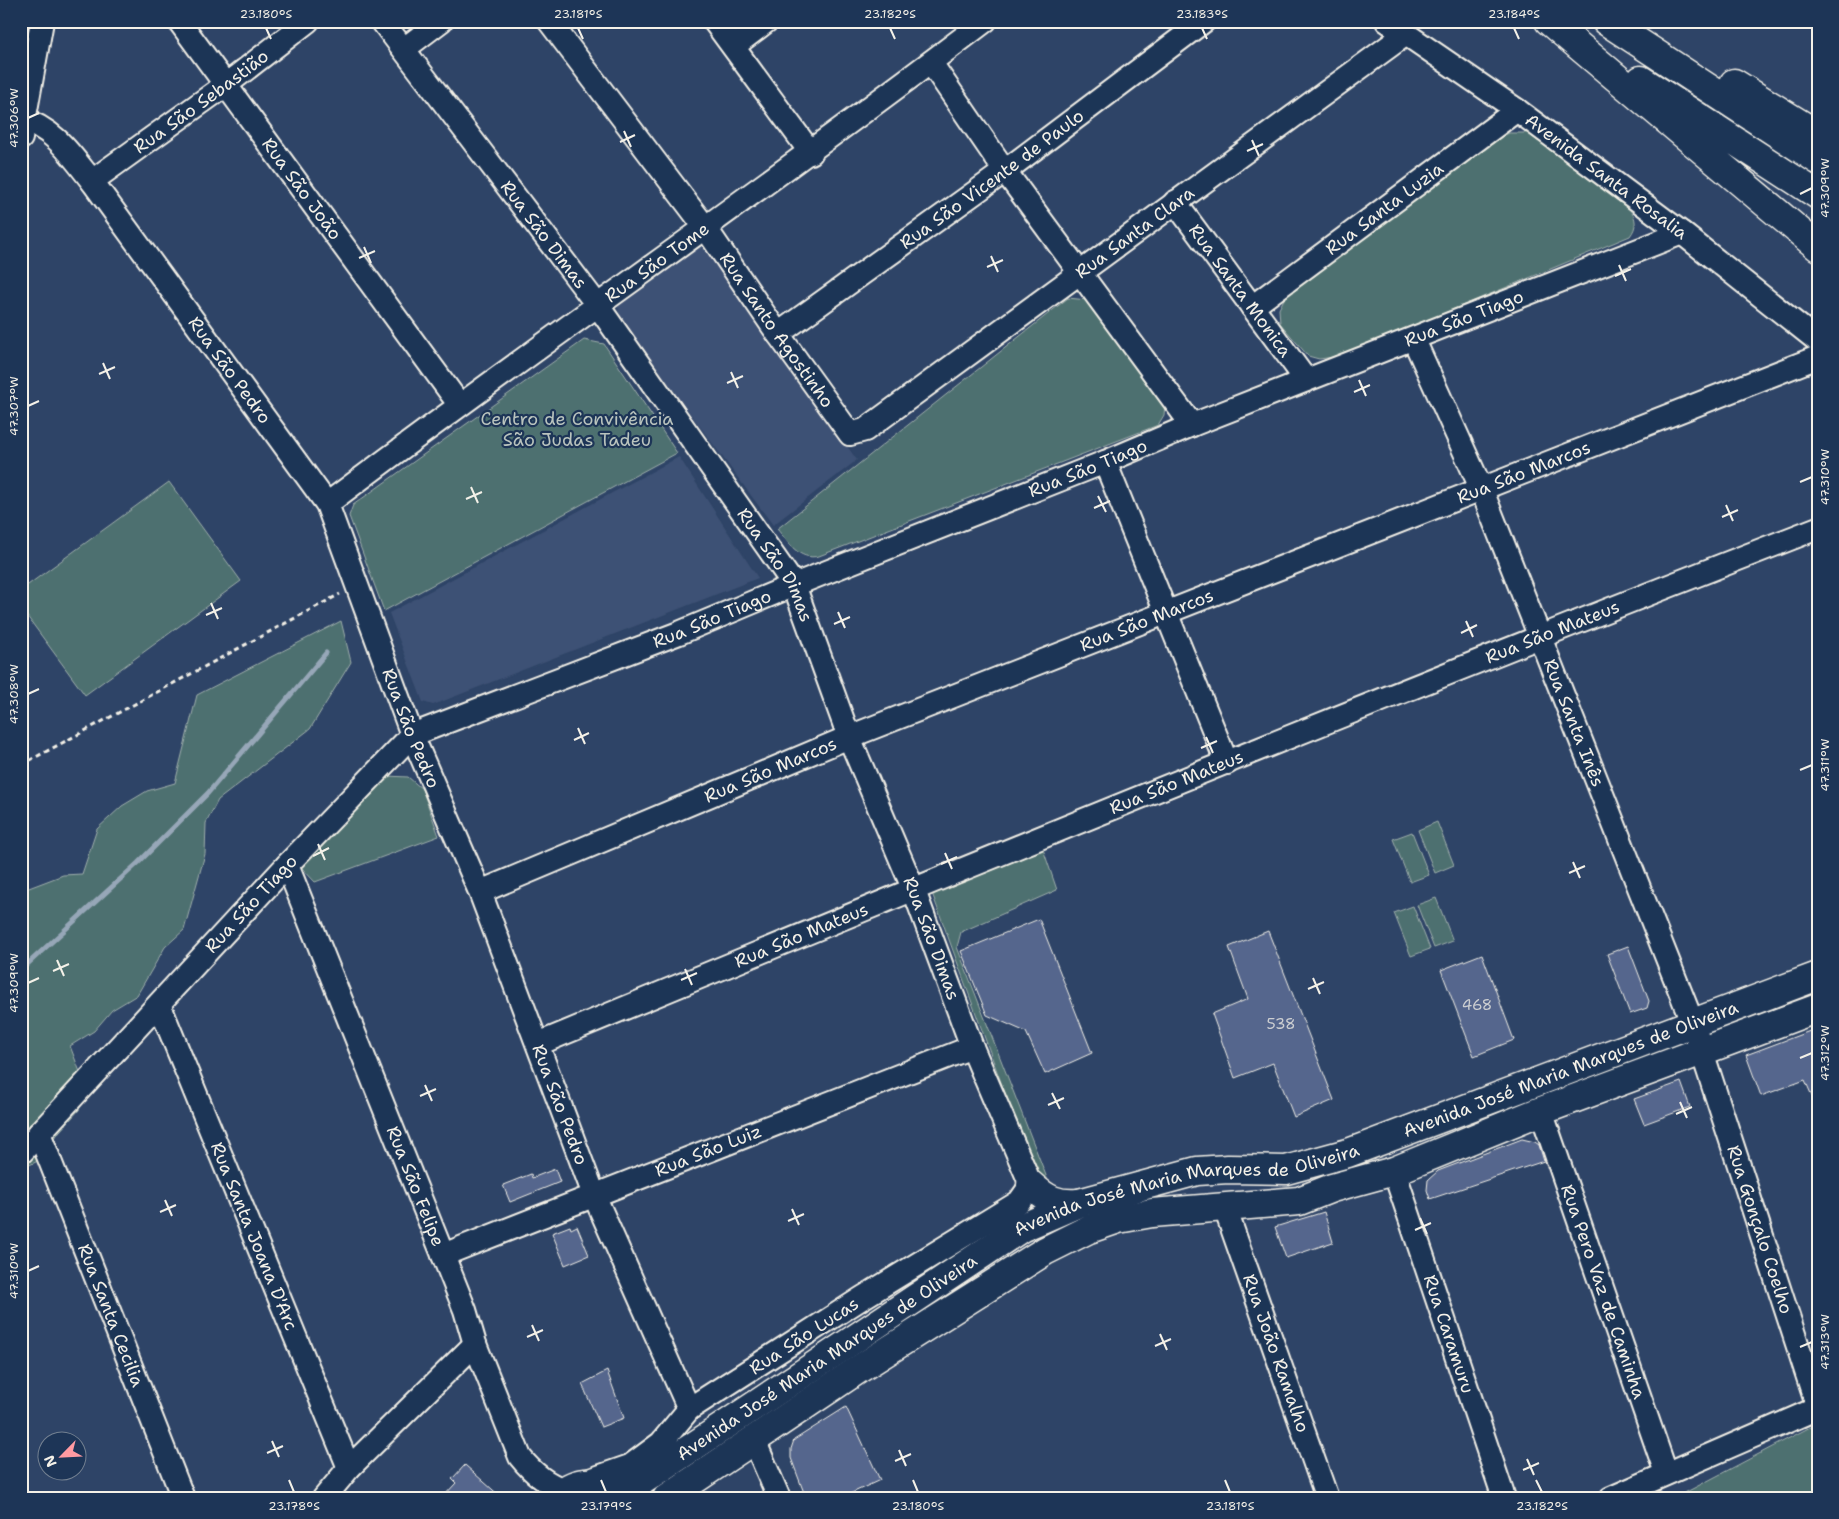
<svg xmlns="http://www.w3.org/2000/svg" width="1839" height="1519" font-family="'Shantell Sans',sans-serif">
  <rect width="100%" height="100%" fill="#2e4467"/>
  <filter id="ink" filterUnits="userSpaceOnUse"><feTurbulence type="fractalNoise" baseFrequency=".02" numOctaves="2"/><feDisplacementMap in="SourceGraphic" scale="10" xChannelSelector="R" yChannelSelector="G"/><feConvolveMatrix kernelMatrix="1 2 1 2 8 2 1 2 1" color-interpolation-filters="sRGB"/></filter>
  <g filter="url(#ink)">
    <path fill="#3e5174" d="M700,244L857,460L773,525L620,319L618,306Z
      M679,457L758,578L433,705L423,702L389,613Z"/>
    <path fill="#4d6f6f" stroke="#a0b0ac" d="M1509,133H1527L1629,209C1637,218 1637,227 1630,236L1341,356L1319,359L1308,356L1280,323L1279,309L1285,297L1494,140Z
      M1068,298L1087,300L1165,403L1164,415L1158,425L819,556C799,561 789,543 777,529Z
      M584,340L604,344L677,453L384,611L349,516L353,505Z
      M169,482L241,581L85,695L21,608V590Z
      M341,621L351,662L310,729L218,800L206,823L205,854L184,930L165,947L137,995L112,1010L94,1031L70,1046L80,1072L90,1080L79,1110L59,1132L40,1160L21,1169V891L63,875L82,874L97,829L122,806L147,791L175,783L197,695Z
      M386,776L408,777L422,789L439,836L315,882L299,865Z
      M1437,822L1454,865L1435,873L1418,830Z
      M1412,832L1429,875L1410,882L1393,839Z
      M1043,849L1057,890L961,932L957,947L1052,1191L1041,1192L932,893Z
      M1436,898L1453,941L1434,948L1417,905Z
      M1413,906L1430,949L1411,956L1394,913Z
      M1818,1423V1498H1675Z"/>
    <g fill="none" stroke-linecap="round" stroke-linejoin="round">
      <path stroke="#97a7b8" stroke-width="5" d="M21,970L138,863L208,793L326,653"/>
    </g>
    <path fill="#55668d" stroke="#f4f1e8" d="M1039,919L1092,1053L1045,1074L1026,1032L987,1015L961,951Z
      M1268,931L1334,1100L1294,1117L1273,1063L1235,1078L1212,1014L1248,999L1229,947Z
      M1628,946L1649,1001L1647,1008L1630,1014L1607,954Z
      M1482,954L1514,1040L1474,1056L1441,970Z
      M1818,1028V1110L1805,1080L1761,1096L1746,1055Z
      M1681,1082L1690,1107L1644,1124L1634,1099Z
      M1522,1139L1535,1142L1539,1145L1544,1161L1430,1199L1427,1190L1428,1180L1438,1171Z
      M555,1169L560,1182L510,1202L503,1185L531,1174L532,1178Z
      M1324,1212L1333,1242L1286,1258L1275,1227Z
      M570,1226L571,1229L577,1226L589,1255L565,1265L552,1233Z
      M607,1371L624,1418L601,1427L582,1384Z
      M846,1407L880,1480L841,1498H806L791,1458V1449L794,1440Z
      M465,1465L502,1498H442L456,1483L452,1479Z"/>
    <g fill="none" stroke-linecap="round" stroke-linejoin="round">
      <g stroke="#f4f1e8" stroke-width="26">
        <g id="minor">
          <path id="s1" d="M179,21L459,404"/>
          <path id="s2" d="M382,21L598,306L794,585L849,737L913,888L972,1047L1031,1185L1019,1202L862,1298L689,1409L661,1443L630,1466L587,1481"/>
          <path id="s3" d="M549,21L705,227L778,334L850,434L865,430L1406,34"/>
          <path d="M714,21L811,153"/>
          <path id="s4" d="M1387,21L1517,110L1682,233L1818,341"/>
          <path d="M734,46L767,21"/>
          <path d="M404,49L441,21"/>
          <path d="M931,63L1005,171L1192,425"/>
          <path id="s5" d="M21,119C54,128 72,156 92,181L327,504L412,735L480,892L594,1195L689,1409"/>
          <path d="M21,138L42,21"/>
          <path id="s6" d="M92,181L227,84L308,21"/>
          <path id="s7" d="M1175,202L1306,380"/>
          <path id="s8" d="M1252,307L1517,110"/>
          <path id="s9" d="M778,334L1005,171L1204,21"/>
          <path id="s10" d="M1414,340L1481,488L1693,1024L1818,1408"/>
          <path d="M1105,462L1227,763"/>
          <path id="s11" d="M327,504C544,340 769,186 985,21"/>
          <path id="s12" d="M287,865L465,1310L475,1344L520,1457C532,1472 546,1484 565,1490"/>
          <path id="s13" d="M480,892L849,737L1818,357"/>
          <path id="s14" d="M159,1004L349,1468"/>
          <path id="s15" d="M538,1044C963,868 1389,694 1818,528"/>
          <path id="s16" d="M1541,1111L1666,1473"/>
          <path id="s17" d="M39,1133L183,1498"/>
          <path id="s18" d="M21,1153L287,865L412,735L679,633L794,585L1105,462L1192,425L1682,233"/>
          <path id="s19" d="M1394,1171L1504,1498"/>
          <path id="s20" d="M1225,1208L1327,1498"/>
          <path id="s21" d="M443,1255L972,1047"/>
          <path d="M754,1440L779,1498"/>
          <path d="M324,1498L349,1468L475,1344"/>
          <path d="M1611,1498L1818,1408"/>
        </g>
      </g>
      <g stroke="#f4f1e8" stroke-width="31">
        <g id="major">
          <path d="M1031,1185C1046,1199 1057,1205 1079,1203"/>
          <path id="s22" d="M601,1483L623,1486L643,1480L1021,1228L1079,1203L1197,1171L1228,1169L1286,1170L1348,1153L1818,976"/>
          <path d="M557,1498C572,1480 597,1478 615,1492"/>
          <path d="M667,1498L859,1369L1045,1251L1089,1229L1118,1219L1152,1213L1299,1201L1332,1188L1394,1171L1541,1111L1818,1008"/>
        </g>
      </g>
      <g stroke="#f4f1e8" stroke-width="31">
        <path id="highway" d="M1549,21L1818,247
          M1606,21L1818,160
          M1641,80L1818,195
          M1734,83L1818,135"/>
      </g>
      <path stroke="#f4f1e8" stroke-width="3" stroke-dasharray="5 4" stroke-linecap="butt" d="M21,765L340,594"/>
      <use href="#minor" stroke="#1d3557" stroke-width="22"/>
      <use href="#major" stroke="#1d3557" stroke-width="28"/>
      <use href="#highway" stroke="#1d3557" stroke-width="28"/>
    </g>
  </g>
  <path fill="none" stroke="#f4f1e8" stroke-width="2" d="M266,28L271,39M578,28L583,39M890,28L895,39M1202,28L1207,39M1514,28L1519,39M28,118L39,113M624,131L631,147M1252,140L1259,156M620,142L635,135M1247,151L1263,144M1800,194L1812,188M364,247L371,263M991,256L998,272M359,258L375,251M1619,265L1626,281M987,267L1003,260M1615,276L1631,269M103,363L110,379M731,372L738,388M99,374L115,367M1359,380L1366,396M727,383L743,376M1354,392L1370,385M28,406L39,401M1800,482L1812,477M471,487L478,503M1098,496L1106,512M466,499L482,492M1726,505L1733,521M1094,508L1110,501M1722,517L1738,510M211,603L218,619M838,612L845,628M206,615L222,608M1466,621L1473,637M834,624L850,617M1461,633L1477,625M28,694L39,689M578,728L585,744M1206,737L1213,753M574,740L589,733M1201,748L1217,741M1800,770L1812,765M318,844L325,860M945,853L952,869M313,856L329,848M1573,862L1580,878M941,864L957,857M1569,873L1585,866M57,960L64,976M685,969L692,985M53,971L69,964M1313,978L1320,994M681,980L697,973M28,983L39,978M1308,989L1324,982M1800,1058L1812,1053M425,1085L432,1101M1052,1093L1060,1109M420,1096L436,1089M1680,1102L1687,1118M1048,1105L1064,1098M1676,1114L1692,1107M165,1200L172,1216M792,1209L799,1225M160,1212L176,1205M1420,1218L1427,1234M788,1221L804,1214M1415,1230L1431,1223M28,1271L39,1266M532,1325L539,1341M1160,1334L1167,1350M527,1337L543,1330M1155,1346L1171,1339M1800,1347L1812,1342M272,1441L279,1457M899,1450L906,1466M267,1453L283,1446M1527,1459L1534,1475M895,1461L911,1454M1523,1470L1539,1463M289,1480L294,1492M601,1480L606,1492M913,1480L918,1492M1225,1480L1230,1492M1536,1480L1542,1492"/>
  <g text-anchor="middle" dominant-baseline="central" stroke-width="4.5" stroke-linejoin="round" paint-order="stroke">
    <g font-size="15" fill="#ccced1">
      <text x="1477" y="1005">468</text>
      <text x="1281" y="1024">538</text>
    </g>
    <g font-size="18" fill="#f4f1e8" stroke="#1d3557">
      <text stroke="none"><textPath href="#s6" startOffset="135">Rua São Sebastião</textPath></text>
      <text stroke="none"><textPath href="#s4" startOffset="269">Avenida Santa Rosalia</textPath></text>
      <text stroke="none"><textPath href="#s9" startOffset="264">Rua São Vicente de Paulo</textPath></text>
      <text stroke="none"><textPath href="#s1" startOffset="208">Rua São João</textPath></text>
      <text stroke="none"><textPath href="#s8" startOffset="165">Rua Santa Luzia</textPath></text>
      <text stroke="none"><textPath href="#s3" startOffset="861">Rua Santa Clara</textPath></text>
      <text stroke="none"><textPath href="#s2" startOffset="268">Rua São Dimas</textPath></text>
      <text stroke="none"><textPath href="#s11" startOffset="409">Rua São Tome</textPath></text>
      <text stroke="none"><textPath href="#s7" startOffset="110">Rua Santa Monica</textPath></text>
      <text stroke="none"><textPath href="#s18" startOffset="1704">Rua São Tiago</textPath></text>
      <text stroke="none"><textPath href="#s3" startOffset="384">Rua Santo Agostinho</textPath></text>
      <text stroke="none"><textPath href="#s5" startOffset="330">Rua São Pedro</textPath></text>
      <text stroke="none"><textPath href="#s18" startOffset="1299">Rua São Tiago</textPath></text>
      <text stroke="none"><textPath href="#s13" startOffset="1125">Rua São Marcos</textPath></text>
      <text stroke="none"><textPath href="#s2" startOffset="672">Rua São Dimas</textPath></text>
      <text stroke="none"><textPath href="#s18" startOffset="894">Rua São Tiago</textPath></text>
      <text stroke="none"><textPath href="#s13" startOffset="720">Rua São Marcos</textPath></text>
      <text stroke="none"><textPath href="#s15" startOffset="1095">Rua São Mateus</textPath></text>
      <text stroke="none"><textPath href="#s10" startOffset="415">Rua Santa Inês</textPath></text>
      <text stroke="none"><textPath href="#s5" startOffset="735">Rua São Pedro</textPath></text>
      <text stroke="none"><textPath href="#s13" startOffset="315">Rua São Marcos</textPath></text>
      <text stroke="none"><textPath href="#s15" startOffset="690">Rua São Mateus</textPath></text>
      <text stroke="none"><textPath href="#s18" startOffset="339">Rua São Tiago</textPath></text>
      <text stroke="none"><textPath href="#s15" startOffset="285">Rua São Mateus</textPath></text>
      <text stroke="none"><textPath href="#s2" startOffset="1078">Rua São Dimas</textPath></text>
      <text stroke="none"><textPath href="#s22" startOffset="1074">Avenida José Maria Marques de Oliveira</textPath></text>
      <text stroke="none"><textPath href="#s5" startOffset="1140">Rua São Pedro</textPath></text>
      <text stroke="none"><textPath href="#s21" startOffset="285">Rua São Luiz</textPath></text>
      <text stroke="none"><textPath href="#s12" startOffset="346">Rua São Felipe</textPath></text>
      <text stroke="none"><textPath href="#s22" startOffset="669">Avenida José Maria Marques de Oliveira</textPath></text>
      <text stroke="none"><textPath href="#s10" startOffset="955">Rua Gonçalo Coelho</textPath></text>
      <text stroke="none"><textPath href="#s14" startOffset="251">Rua Santa Joana D'Arc</textPath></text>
      <text stroke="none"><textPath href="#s16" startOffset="191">Rua Pero Vaz de Caminha</textPath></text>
      <text stroke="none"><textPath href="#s17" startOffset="196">Rua Santa Cecilia</textPath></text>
      <text stroke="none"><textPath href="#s19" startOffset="172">Rua Caramuru</textPath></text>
      <text transform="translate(804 1336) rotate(-33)">Rua São Lucas</text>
      <text stroke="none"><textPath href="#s20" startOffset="154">Rua João Ramalho</textPath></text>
      <text stroke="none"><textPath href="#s22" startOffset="264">Avenida José Maria Marques de Oliveira</textPath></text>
    </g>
    <g font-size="18" fill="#bac4be" stroke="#1d3557">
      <text x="577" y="419">Centro de Convivência<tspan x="577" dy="21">São Judas Tadeu</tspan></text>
    </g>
  </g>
  <rect width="1839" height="1519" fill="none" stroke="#1d3557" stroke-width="55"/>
  <g transform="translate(62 1456) rotate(246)"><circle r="24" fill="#1d3557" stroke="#738091"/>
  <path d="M0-4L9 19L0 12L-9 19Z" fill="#ff9aa2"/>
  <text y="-8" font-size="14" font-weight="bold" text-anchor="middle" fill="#f4f1e8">N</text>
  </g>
  <rect x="28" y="28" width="1784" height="1464" fill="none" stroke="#f4f1e8" stroke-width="2"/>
  <g font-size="12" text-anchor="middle" fill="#f4f1e8">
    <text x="266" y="18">23.180°S</text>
    <text x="578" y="18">23.181°S</text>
    <text x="890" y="18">23.182°S</text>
    <text x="1202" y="18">23.183°S</text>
    <text x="1514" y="18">23.184°S</text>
    <text transform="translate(14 118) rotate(-90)" y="4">47.306°W</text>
    <text transform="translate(1825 188) rotate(-90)" y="4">47.309°W</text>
    <text transform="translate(14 406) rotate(-90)" y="4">47.307°W</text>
    <text transform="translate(1825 477) rotate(-90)" y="4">47.310°W</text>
    <text transform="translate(14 694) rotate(-90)" y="4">47.308°W</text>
    <text transform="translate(1825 765) rotate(-90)" y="4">47.311°W</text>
    <text transform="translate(14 983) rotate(-90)" y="4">47.309°W</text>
    <text transform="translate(1825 1053) rotate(-90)" y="4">47.312°W</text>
    <text transform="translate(14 1271) rotate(-90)" y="4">47.310°W</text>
    <text transform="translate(1825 1342) rotate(-90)" y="4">47.313°W</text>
    <text x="294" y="1510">23.178°S</text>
    <text x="606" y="1510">23.179°S</text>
    <text x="918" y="1510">23.180°S</text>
    <text x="1230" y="1510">23.181°S</text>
    <text x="1542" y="1510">23.182°S</text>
  </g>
</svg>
